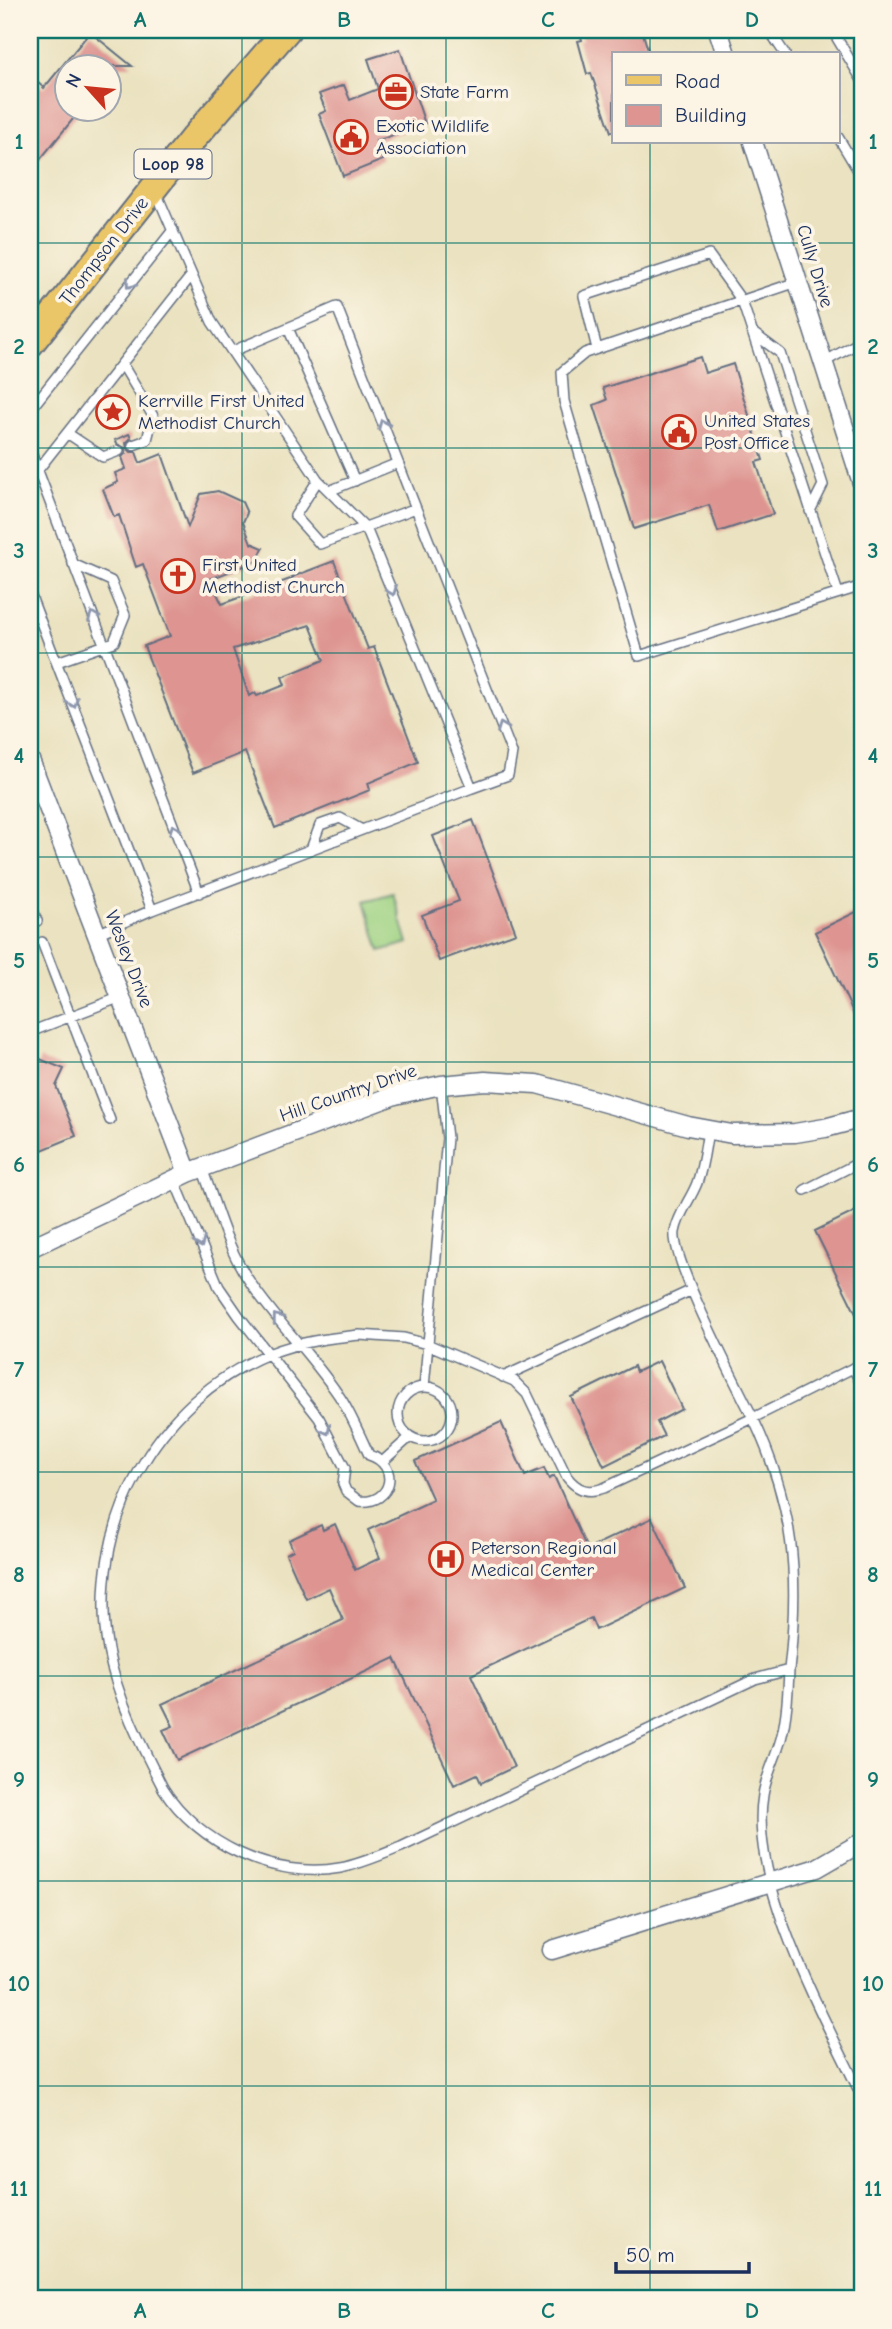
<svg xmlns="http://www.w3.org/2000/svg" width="892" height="2329" font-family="'Comic Neue',sans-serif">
  <rect width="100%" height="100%" fill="#fcf5e5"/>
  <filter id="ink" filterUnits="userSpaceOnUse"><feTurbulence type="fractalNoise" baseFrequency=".0143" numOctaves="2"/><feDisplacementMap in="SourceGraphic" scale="14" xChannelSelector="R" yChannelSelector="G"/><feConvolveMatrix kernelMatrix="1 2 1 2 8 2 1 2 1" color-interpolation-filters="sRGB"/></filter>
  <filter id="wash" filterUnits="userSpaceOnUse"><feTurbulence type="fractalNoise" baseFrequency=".00686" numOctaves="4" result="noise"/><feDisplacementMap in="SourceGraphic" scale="28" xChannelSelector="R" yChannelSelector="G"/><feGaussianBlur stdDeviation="1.57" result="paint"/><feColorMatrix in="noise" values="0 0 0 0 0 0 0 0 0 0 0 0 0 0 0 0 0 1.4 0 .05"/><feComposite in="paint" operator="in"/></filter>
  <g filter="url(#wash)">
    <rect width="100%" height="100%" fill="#eae2c0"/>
    <path fill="#9ed282" stroke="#5c8070" stroke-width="2" d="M393,893L408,943L380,951L365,901Z"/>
    <g id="blocks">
      <path fill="#de9592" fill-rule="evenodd" d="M579,30H642L649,54H614V131L611,132L591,73L587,74L578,41L582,40Z
        M90,32L132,66H66V108H82L30,172V76L44,88Z
        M400,49L425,124L376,141L383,160L343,176L319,114L326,111L319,94L344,85L350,100L378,89L368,59Z
        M700,357L705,373L733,364L763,460L756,462L773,514L718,532L709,505L634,529L594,405L607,400L603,388Z
        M129,434L131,438L126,443L127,448L131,452H136L140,463L162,454L188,527L201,494L218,491L242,502L247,513L243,522L251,543L263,548L257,561L210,579L222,604L293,578L292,577L334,561L368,649L374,647L418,762L368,783L370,790L275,828L245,752L193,773L144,646L170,636L143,564L136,567L119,515L114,517L103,489L118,482L115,473L126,469L122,457L126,453L125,448L117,444L115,440ZM310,625L324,660L282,677L285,685L257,696L255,693L249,696L233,649Z
        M473,820L516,933L439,961L422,915L459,901L433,836Z
        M862,909V1031L815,932Z
        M40,1059L64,1069L56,1086L76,1136L30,1155V1075L34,1073Z
        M862,1208V1326L815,1231Z
        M659,1361L682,1409L657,1422L664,1436L604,1466L571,1397L634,1366L636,1372Z
        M501,1422L525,1476L544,1468L549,1479L554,1476L587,1549L652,1518L685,1588L596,1630L591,1618L471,1675L514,1767L481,1783L477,1774L454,1785L395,1658L177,1760L163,1730L173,1726L162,1704L343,1620L329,1588L306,1599L286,1554L293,1550L289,1540L321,1525L323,1530L335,1524L355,1570L380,1558L368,1530L433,1500L415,1461Z"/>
    </g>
  </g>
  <g filter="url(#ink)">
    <use href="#blocks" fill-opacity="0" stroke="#636e80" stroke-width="2"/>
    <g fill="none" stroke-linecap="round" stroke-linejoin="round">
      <g stroke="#636e80" stroke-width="12">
        <path id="service" d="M769,30L785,54
          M832,30L862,80
          M838,137L862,177
          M156,192L212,322L318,480L366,528L472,788L508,775L512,753L337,307L233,351
          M797,282L585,353L562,372L564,401L639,656L862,586
          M288,328L355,481
          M752,332L780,353L823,485L810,511
          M597,349L584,296L709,255L742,301L838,593
          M824,362L862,341
          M122,364L153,416L147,440L133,445
          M30,410L173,230
          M67,433L103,457L119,451
          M30,450L199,893
          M30,472L37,471L191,276
          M318,480L295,516L320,544L416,508
          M329,491L398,463
          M30,594L152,910
          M57,662L114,642L125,615L111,581L73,564
          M311,849L320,825L340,818L362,830
          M30,903L37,921L30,924
          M97,934L152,910L472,788
          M42,942L110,1120
          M30,1032L121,997
          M708,1131C705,1148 703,1167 697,1183C691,1199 678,1214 675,1232C671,1260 737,1385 753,1418L853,1368L862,1385
          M174,1179L219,1287L239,1316L319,1418L345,1468L343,1484L346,1491L359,1501C392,1505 401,1465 369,1455C361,1437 353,1419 343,1402C316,1359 278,1324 250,1282C227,1249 216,1205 202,1168
          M805,1190L862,1161
          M359,1335L404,1338L427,1344L514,1381L527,1394L567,1477C577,1490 588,1494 604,1488L753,1418C794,1505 800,1575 789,1670L755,1679L401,1847C381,1855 361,1864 340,1868C275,1880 198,1844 163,1788C141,1745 117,1698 108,1650C86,1528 155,1399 271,1353C299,1342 329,1338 359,1335Z
          M503,1377L692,1290
          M398 1414a27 27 0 1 1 54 0a27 27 0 1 1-54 0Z
          M424,1387L447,1138L441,1085
          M382,1462L410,1437
          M789,1670C788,1693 787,1716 781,1739C776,1757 766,1776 763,1795C748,1882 825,2019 862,2097"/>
      </g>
      <g stroke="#636e80" stroke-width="21">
        <path id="minor" d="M718,30L726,54
          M753,142L862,483
          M30,760L188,1173
          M30,1248L188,1173L395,1095L441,1085L485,1081L537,1084L688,1126L732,1134L795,1133L825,1128L862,1118
          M552,1950L817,1868L862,1842"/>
      </g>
      <g stroke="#636e80" stroke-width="30">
        <path id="primary" d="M30,344L191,141L287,30"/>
      </g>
      <use href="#service" stroke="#fff" stroke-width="9"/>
      <use href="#minor" stroke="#fff" stroke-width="18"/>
      <use href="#primary" stroke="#ebc669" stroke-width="26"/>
    </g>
    <defs><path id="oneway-chevron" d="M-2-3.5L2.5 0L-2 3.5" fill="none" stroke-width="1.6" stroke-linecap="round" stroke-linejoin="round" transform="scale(1.75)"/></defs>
    <g stroke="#8d97ae">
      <use href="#oneway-chevron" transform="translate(130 284) rotate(129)"/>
      <use href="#oneway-chevron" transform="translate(383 424) rotate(-112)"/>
      <use href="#oneway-chevron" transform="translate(392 591) rotate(68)"/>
      <use href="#oneway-chevron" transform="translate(93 616) rotate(-111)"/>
      <use href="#oneway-chevron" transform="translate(73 703) rotate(69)"/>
      <use href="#oneway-chevron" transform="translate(502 727) rotate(-111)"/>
      <use href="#oneway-chevron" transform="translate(174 829) rotate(-111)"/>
      <use href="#oneway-chevron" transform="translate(200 1243) rotate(68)"/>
      <use href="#oneway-chevron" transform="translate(277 1318) rotate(-127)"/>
      <use href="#oneway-chevron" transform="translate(326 1430) rotate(62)"/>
    </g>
  </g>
  <path fill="none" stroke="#0f766e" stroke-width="2" stroke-opacity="0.55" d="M242,30V2299M446,30V2299M650,30V54M650,142V2299M30,243H862M30,448H862M30,653H862M30,857H862M30,1062H862M30,1267H862M30,1472H862M30,1676H862M30,1881H862M30,2086H862"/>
  <defs>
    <g id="office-ring" transform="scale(1.75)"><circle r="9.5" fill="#fcf5e5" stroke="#c8321e" stroke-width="1.5"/><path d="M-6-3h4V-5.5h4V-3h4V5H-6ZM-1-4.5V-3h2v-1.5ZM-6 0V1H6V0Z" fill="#c8321e"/></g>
    <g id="civic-ring" transform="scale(1.75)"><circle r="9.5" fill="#fcf5e5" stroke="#c8321e" stroke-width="1.5"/><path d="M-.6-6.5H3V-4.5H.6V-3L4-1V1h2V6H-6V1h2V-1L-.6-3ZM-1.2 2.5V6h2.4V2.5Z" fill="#c8321e"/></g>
    <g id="sight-ring" transform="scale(1.75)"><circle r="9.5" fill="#fcf5e5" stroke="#c8321e" stroke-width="1.5"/><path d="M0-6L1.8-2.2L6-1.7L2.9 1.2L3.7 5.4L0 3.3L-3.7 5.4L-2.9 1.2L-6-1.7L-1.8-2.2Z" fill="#c8321e"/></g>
    <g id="church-ring" transform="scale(1.75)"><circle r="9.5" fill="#fcf5e5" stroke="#c8321e" stroke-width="1.5"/><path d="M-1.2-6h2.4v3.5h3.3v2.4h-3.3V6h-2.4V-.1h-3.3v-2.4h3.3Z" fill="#c8321e"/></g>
    <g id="hospital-ring" transform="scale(1.75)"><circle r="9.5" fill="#fcf5e5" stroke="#c8321e" stroke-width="1.5"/><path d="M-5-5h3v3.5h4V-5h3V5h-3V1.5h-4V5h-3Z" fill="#c8321e"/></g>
  </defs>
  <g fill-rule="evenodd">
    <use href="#office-ring" x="396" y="92"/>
    <use href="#civic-ring" x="351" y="137"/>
    <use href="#sight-ring" x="113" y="412"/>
    <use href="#civic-ring" x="679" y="432"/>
    <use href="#church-ring" x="178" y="576"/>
    <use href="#hospital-ring" x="446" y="1559"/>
  </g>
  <g text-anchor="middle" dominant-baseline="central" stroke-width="7" stroke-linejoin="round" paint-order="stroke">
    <rect fill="#fcf5e5" stroke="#5e6a86" stroke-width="2" x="134.5" y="149.5" width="77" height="29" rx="5"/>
    <g font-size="18" font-weight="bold" fill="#1b2f5e">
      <text x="173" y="164">Loop 98</text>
    </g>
    <g font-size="19" fill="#1b2f5e" stroke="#fcf5e5" text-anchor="start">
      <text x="420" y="92">State Farm</text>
      <text x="376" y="126">Exotic Wildlife<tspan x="376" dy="22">Association</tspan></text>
      <text x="138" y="401">Kerrville First United<tspan x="138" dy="22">Methodist Church</tspan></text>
      <text x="704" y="421">United States<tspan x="704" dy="22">Post Office</tspan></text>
      <text x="202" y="565">First United<tspan x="202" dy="22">Methodist Church</tspan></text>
      <text x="471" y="1548">Peterson Regional<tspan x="471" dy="22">Medical Center</tspan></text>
    </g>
    <g font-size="19" fill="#1b2f5e" stroke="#fcf5e5">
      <text transform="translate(104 251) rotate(-52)">Thompson Drive</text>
      <text transform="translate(815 266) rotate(73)">Cully Drive</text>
      <text transform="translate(129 959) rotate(69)">Wesley Drive</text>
      <text transform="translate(348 1093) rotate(-19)">Hill Country Drive</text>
    </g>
  </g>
  <rect width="892" height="2329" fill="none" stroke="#fcf5e5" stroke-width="77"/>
  <rect x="612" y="52" width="228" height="91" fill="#fcf5e5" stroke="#a2a6af" stroke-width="2"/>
  <rect x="626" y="75" width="35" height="10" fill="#ebc669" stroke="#a2a6af" stroke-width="2"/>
  <text x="675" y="88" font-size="21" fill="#1b2f5e">Road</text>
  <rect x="626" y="105" width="35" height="21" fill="#de9592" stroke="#a2a6af" stroke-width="2"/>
  <text x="675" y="122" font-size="21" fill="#1b2f5e">Building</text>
  <g transform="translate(88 88) rotate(297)"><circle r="33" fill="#fcf5e5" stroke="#a2a6af" stroke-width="2"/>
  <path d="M0-5L12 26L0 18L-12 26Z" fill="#c8321e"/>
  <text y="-10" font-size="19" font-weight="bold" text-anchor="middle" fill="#1b2f5e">N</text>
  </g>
  <path d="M616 2262v10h133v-10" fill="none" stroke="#1b2f5e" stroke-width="3.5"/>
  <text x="626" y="2262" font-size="21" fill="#1b2f5e" stroke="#fcf5e5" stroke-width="5" paint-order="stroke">50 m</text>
  <rect x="38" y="38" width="816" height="2252" fill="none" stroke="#0f766e" stroke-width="2.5"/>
  <g font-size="23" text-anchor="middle" font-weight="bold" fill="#0f766e">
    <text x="140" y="27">A</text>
    <text x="344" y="27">B</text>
    <text x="548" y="27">C</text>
    <text x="752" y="27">D</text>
    <text x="19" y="149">1</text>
    <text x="873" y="149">1</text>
    <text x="19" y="354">2</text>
    <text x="873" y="354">2</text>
    <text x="19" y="558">3</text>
    <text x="873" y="558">3</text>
    <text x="19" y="763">4</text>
    <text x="873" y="763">4</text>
    <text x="19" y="968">5</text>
    <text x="873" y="968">5</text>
    <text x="19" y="1172">6</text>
    <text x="873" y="1172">6</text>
    <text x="19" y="1377">7</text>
    <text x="873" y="1377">7</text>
    <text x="19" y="1582">8</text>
    <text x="873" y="1582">8</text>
    <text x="19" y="1787">9</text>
    <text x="873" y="1787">9</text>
    <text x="19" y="1991">10</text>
    <text x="873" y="1991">10</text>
    <text x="19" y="2196">11</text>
    <text x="873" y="2196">11</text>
    <text x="140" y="2318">A</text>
    <text x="344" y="2318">B</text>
    <text x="548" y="2318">C</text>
    <text x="752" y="2318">D</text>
  </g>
</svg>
